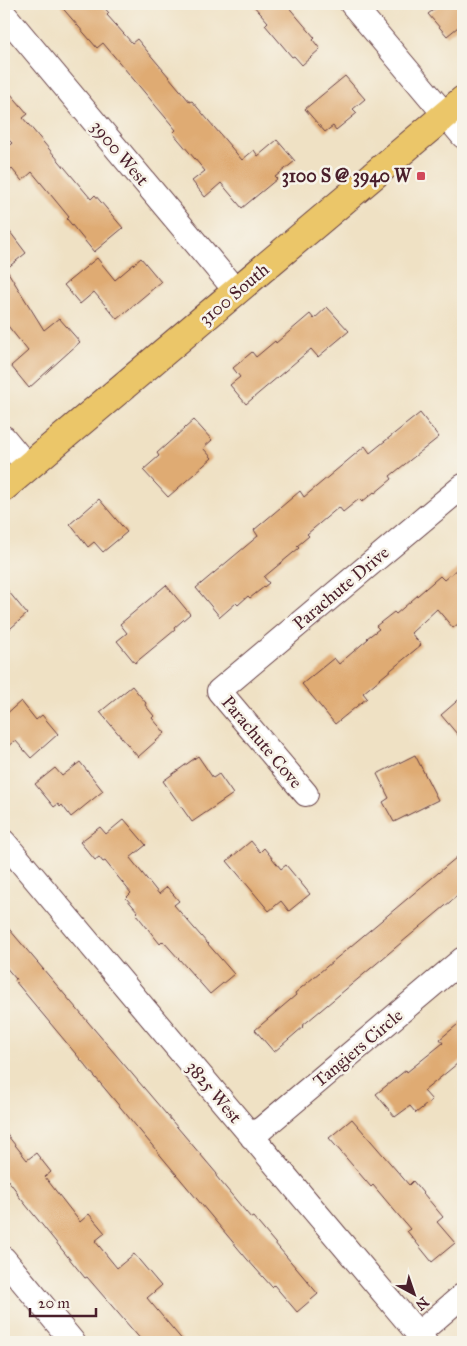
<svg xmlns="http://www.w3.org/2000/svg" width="467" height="1346" font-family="'IM FELL Great Primer',serif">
  <rect width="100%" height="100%" fill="#f7f3e8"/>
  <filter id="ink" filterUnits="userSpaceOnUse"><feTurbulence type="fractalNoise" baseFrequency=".02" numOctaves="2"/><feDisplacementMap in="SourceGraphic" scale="10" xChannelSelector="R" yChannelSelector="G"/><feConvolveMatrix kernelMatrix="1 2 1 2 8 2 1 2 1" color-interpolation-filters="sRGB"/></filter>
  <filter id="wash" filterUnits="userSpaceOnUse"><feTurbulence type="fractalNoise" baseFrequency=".0096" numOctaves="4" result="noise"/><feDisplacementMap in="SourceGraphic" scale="20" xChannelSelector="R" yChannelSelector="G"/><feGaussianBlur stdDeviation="1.12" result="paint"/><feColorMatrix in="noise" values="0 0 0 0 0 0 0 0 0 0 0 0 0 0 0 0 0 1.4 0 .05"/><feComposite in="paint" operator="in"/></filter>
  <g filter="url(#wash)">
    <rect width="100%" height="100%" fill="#efe1c4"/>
    <g id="blocks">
      <path fill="#dfab73" d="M59,4H101L109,13L107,15L132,43L137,39L190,102L192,101L242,160L254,150L258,156L277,140L295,161L275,177L277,179L242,208L221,183L205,197L192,181L205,171L173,133L176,130L103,43L97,48Z
        M252,4H286L315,38L313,40L320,49L302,65L294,56L292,57L265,25L268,22Z
        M441,4H463V23L447,36L428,14Z
        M345,76L365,99L353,109L357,113L336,130L333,126L325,132L305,109Z
        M4,86L28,114L23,118L91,199L95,195L123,228L94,252L67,219L69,217L32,172L22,181L12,169L4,176V150L12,143L4,135Z
        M4,224L26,253L6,269L44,330L59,318L80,342L29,388L11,366L28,351L4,321Z
        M97,258L115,280L141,258L161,282L117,319L94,292L80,304L64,285Z
        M327,307L349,331L318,357L311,349L246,404L230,385L240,377L233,368L252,352L256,357L275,341L276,343L310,314L314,319Z
        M420,413L439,437L390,476L392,479L375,493L374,492L362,502L359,499L343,512L339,507L307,534L309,536L297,546L299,548L264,577L269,583L250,598L248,596L238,605L236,603L220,617L196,588L258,536L254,530L300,491L304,497L365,446L370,453Z
        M194,420L212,440L203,448L212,458L168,497L143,470L159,456L157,453Z
        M99,499L127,532L103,552L94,542L88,547L70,524Z
        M463,564V620L453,628L437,609L411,633L421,645L363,693L367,698L335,724L302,684L334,658L339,664L368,639L367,638L379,629L376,626L394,612L396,614L440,576L444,580Z
        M166,585L190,614L174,628L175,630L135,663L117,641L127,633L120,624Z
        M4,586L27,614L4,634Z
        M132,686L146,703L145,705L154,716L152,718L165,733L138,757L100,712Z
        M463,696V741L441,715Z
        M21,701L36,720L42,715L58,734L31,758L15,740L4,750V716Z
        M415,755L438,800L394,822L383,802L389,798L377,774Z
        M198,756L213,778L219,774L233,794L192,822L163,781Z
        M80,762L103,791L71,817L62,805L60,807L58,804L54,807L35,784L55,768L62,776Z
        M124,819L146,845L130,858L159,894L167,887L179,901L174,905L234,974L210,994L163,941L160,944L136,914L138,912L126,898L131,893L105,861L103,862L99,857L95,860L80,842L100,827L106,834Z
        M251,841L260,852L264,848L281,869L286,865L310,894L289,911L281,901L269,911L227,861Z
        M463,852V891L302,1026L303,1027L274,1052L255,1030L296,995L295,993Z
        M4,923L217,1174L216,1176L251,1218L253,1217L318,1294L297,1312L274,1285L272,1287L247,1259L15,981L16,979L4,965Z
        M463,1020V1059L424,1091L432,1100L416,1113L410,1106L395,1117L376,1094L406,1070L407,1072L443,1043L440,1039Z
        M352,1119L409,1185L413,1181L443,1217L437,1222L455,1243L432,1262L407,1231L410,1229L373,1185L371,1187L329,1138Z
        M4,1131L27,1160L36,1153L51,1172L45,1177L80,1222L89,1214L105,1233L95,1241L117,1268L134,1254L161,1286L147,1298L184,1342H143L87,1277L85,1278L17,1194L18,1193L4,1175Z"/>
    </g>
  </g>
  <g filter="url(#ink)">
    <use href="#blocks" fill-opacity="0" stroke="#633c42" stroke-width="1"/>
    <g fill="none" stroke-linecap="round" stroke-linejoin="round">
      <g stroke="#633c42" stroke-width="26">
        <path id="minor" d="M352,4L463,136
          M4,14L236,291
          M4,438L28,467
          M306,794L219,691L463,486
          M4,842L425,1342
          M252,1137L463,959
          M4,1259L73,1342
          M418,1334L463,1295"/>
      </g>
      <g stroke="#633c42" stroke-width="30">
        <path id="major" d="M4,487L463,100"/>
      </g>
      <use href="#minor" stroke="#fff" stroke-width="24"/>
      <use href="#major" stroke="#ebc669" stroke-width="28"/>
    </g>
  </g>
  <rect fill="#d1495b" stroke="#f7f3e8" stroke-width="2" x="416" y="171" width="10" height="10" rx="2.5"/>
  <g text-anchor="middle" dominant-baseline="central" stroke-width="5" stroke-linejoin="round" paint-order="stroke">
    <g font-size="18" fill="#4a1f2b" stroke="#f7f3e8">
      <text transform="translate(120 153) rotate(50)">3900 West</text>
      <text transform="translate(234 294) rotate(-40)">3100 South</text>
      <text transform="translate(341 588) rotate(-40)">Parachute Drive</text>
      <text transform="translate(262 742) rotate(50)">Parachute Cove</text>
      <text transform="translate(358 1048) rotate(-40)">Tangiers Circle</text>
      <text transform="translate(214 1092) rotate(50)">3825 West</text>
    </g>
    <g font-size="18" font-weight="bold" fill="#4a1f2b" stroke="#f7f3e8" text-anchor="end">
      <text x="411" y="176">3100 S @ 3940 W</text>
    </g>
  </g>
  <rect width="467" height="1346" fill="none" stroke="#f7f3e8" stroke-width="20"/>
  <g transform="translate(414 1294) rotate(140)" stroke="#f7f3e8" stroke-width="4" paint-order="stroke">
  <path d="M0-4L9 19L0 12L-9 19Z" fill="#4a1f2b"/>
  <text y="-8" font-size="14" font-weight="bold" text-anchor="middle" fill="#4a1f2b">N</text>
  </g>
  <path d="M30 1308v8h66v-8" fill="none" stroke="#4a1f2b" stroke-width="2.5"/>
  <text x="38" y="1308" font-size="15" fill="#4a1f2b" stroke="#f7f3e8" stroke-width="4" paint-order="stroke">20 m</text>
</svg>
